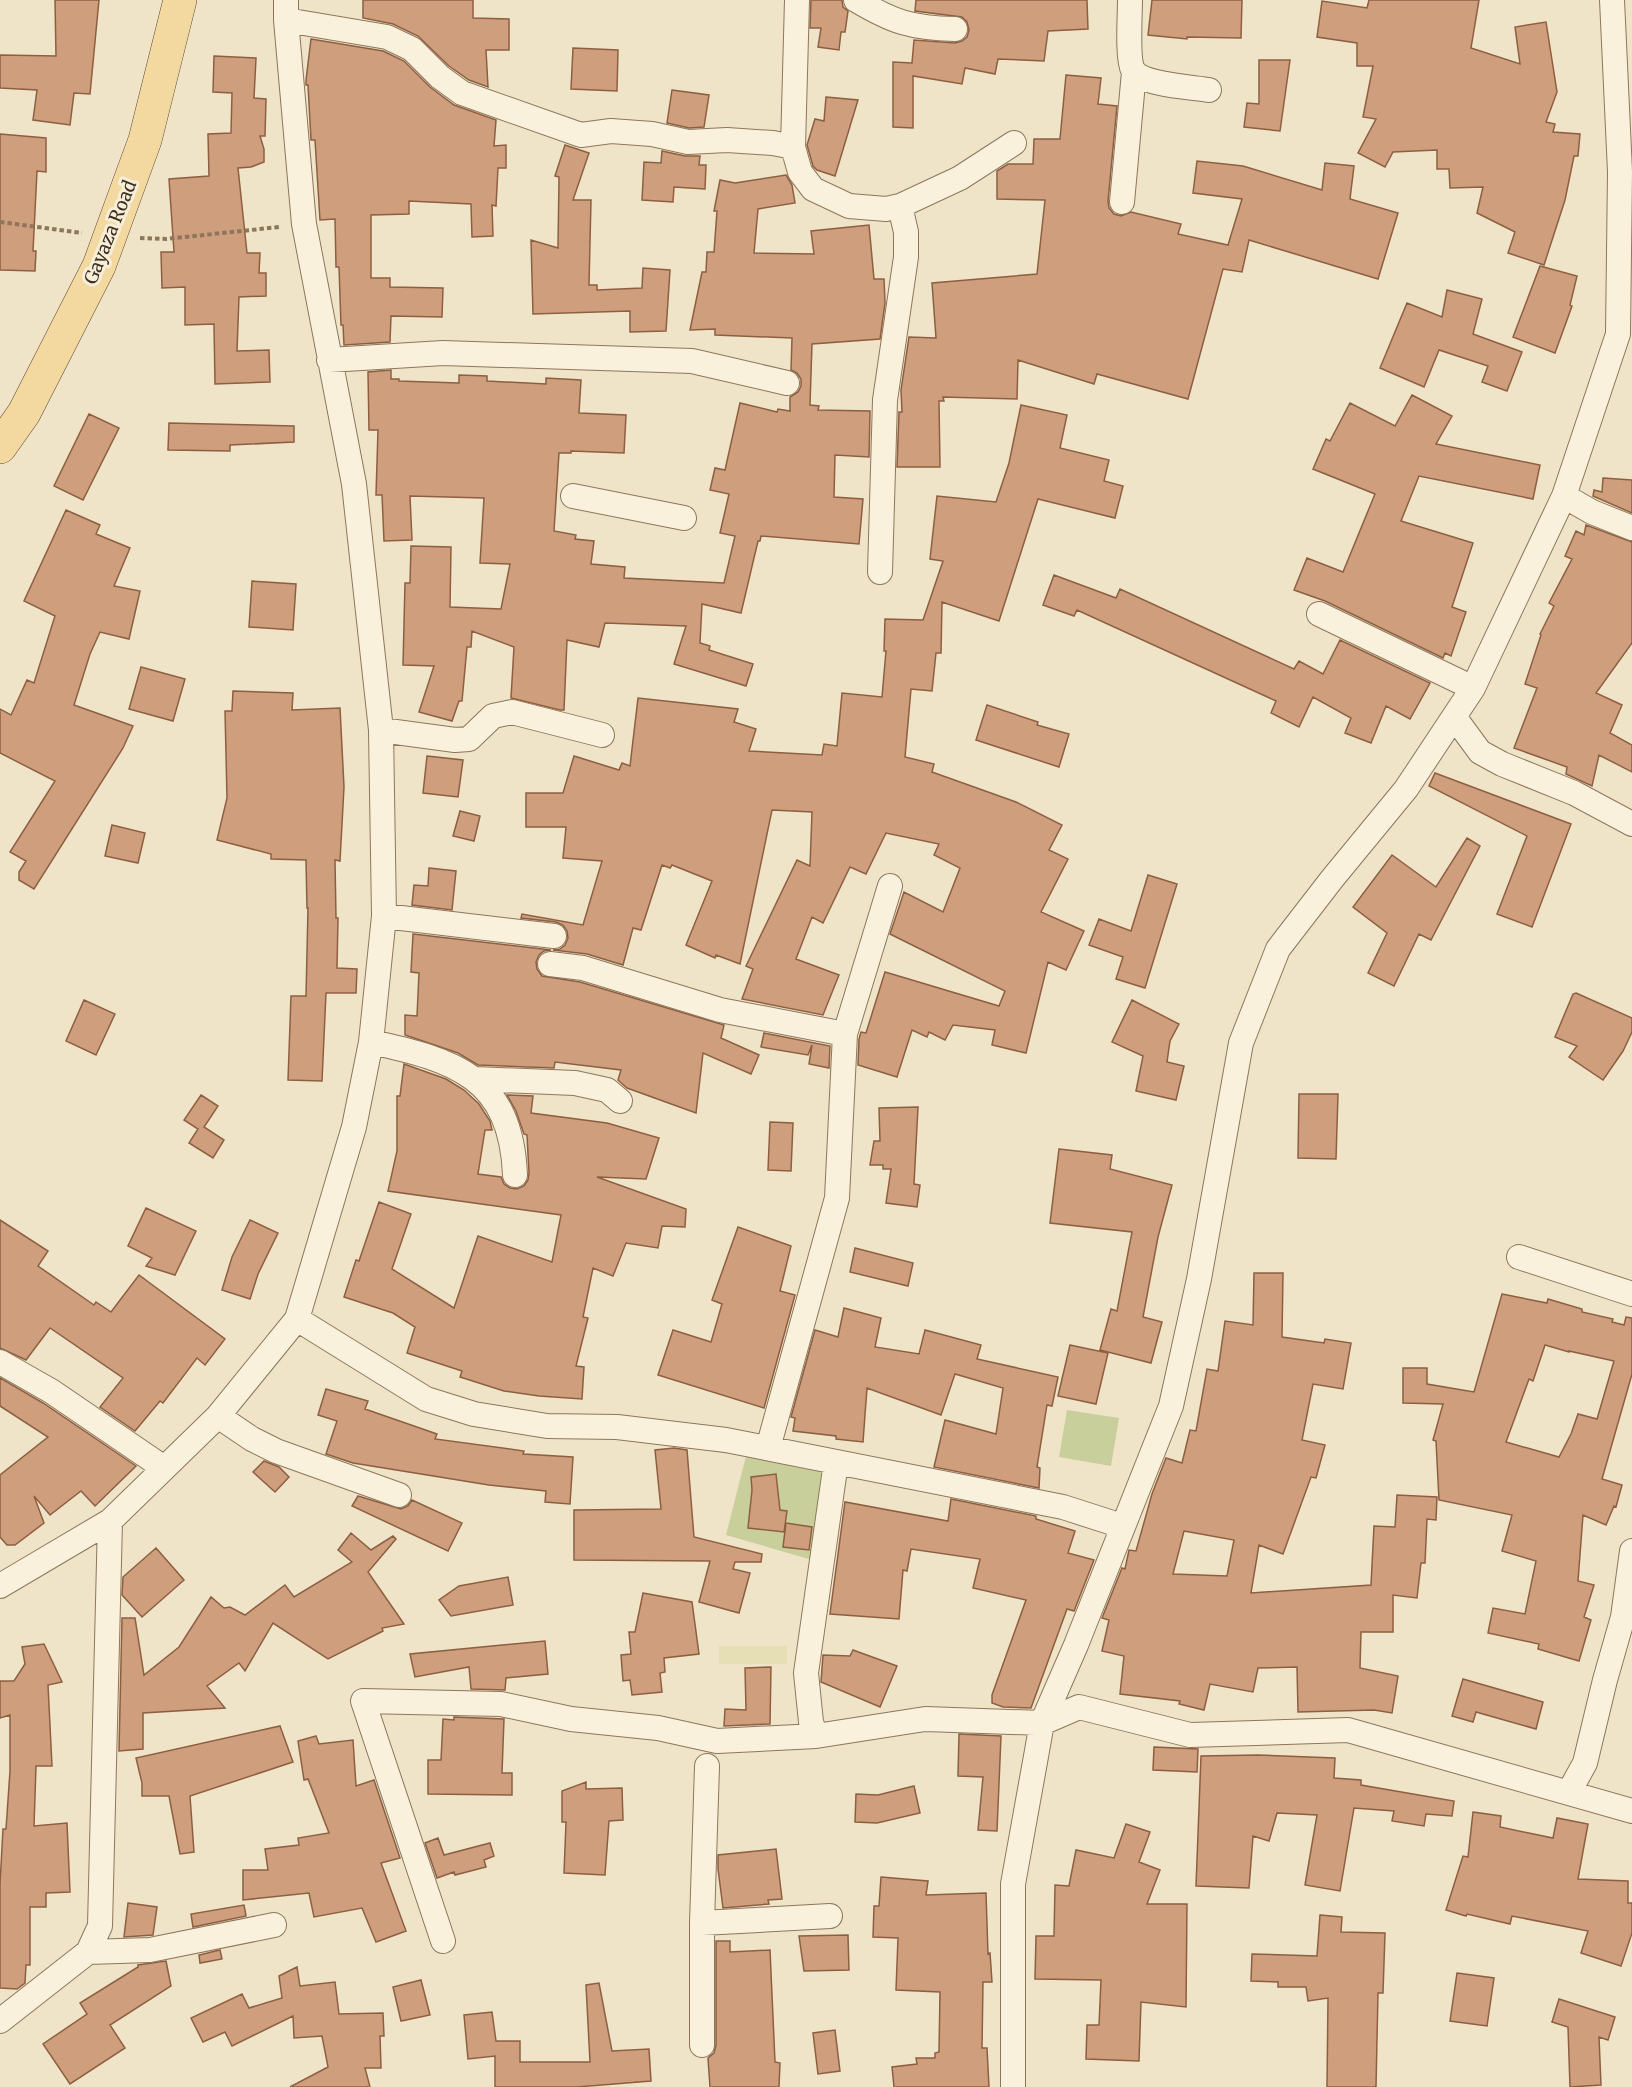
<svg xmlns="http://www.w3.org/2000/svg" width="1632" height="2087" font-family="Merriweather,serif">
  <rect width="100%" height="100%" fill="#f0e4c8"/>
  <path fill="#e6deb5" d="M719,1646H787V1664H719Z"/>
  <path fill="#c9cf9b" d="M1067,1410L1119,1418L1111,1466L1059,1457Z
    M747,1452L828,1472L812,1560L726,1535Z"/>
  <path fill="#cf9f7d" stroke="#8d5f41" stroke-width="1.5" fill-rule="evenodd" d="M55,0H99L90,94L74,93L70,125L33,120L37,90L0,88V55L56,56Z
    M363,0H473V18L509,19V50H486L488,87L469,80L449,66L418,36L393,24L363,18Z
    M811,0H842L843,7L848,11L845,32H841L839,50L818,47L821,28H810Z
    M916,0H1087L1088,29L1048,31L1044,61L998,59L995,74L965,68L962,84L913,76V128L893,127V62L912,63L914,40L955,43L962,41L967,37L969,30L967,22L962,17L915,11Z
    M1152,0H1242L1241,38L1187,37V39L1148,35Z
    M1369,0H1479L1471,48L1520,64L1515,27L1546,22L1557,92L1546,122L1555,124L1553,132L1580,134L1578,156H1574L1565,200L1544,265L1508,253L1515,232L1477,213L1483,187L1450,188L1449,169H1437V150L1393,152L1385,167L1358,153L1376,119L1363,117L1373,66H1357V43L1317,37L1322,1L1367,8Z
    M311,39L383,51L404,61L430,87L454,105L496,120L494,146L506,145V168H498L496,206L492,205L493,236L472,237L471,204L409,201V214L371,215V278H390V287L443,288L442,317L391,316L390,342L344,345L343,325H341L339,267H336L335,219L320,220L315,140H311L308,85H306V80Z
    M573,48L618,50L617,91L571,89Z
    M214,56L256,58L254,98L266,99L265,136H260L264,149V162L251,167L238,168L247,253H260L259,273H266V296L239,297L237,351L269,350L270,382L215,384L214,324L185,325V287L162,288L161,252H174L169,179L209,176L208,134L231,133L232,93L213,92Z
    M1259,60H1290L1280,131L1244,127L1247,103L1259,104Z
    M1066,75L1101,78L1098,104L1117,106L1108,201L1109,208L1114,214L1121,216L1131,212L1181,224L1178,234L1228,245L1242,199L1193,193L1197,161L1243,166L1322,190L1325,163L1354,166L1350,199L1398,213L1378,279L1249,240L1242,272L1223,269L1188,399L1097,374L1094,384L1018,360L1017,399L943,397L944,401H939L940,467H897L899,412H902L901,390L909,337L936,338L932,283L1037,274L1045,200L997,199V171L1008,164H1033L1034,139H1060Z
    M672,90L709,95L704,127L689,128L667,123Z
    M826,97L858,100L835,176L817,170L813,166L807,145L815,119L824,121Z
    M0,134L46,138V172L37,171L33,251H36L35,271L0,270Z
    M565,145L589,153L573,200H591L589,285H597V290L642,288L643,268L670,270L666,331L630,332V311L533,314L531,240L558,248L559,177L555,176Z
    M662,151L685,156H700L699,165H706L705,189L674,187L673,202L642,200L644,162L661,163Z
    M786,175L792,185L795,203L758,209L754,253L814,254L811,231L869,225L874,279H884L885,303L880,339L812,344L810,405L819,406L818,410L870,411L869,457L835,455L834,497L863,499L859,544L761,536L760,541H758L741,613L702,604L700,643L710,646L709,650L753,664L746,686L674,664L686,626L605,623L599,647L567,640L564,710H560L511,698L514,647L472,631L471,647H467L462,701H459L452,721L419,712L434,666L403,665L405,583H410L411,546L451,547L450,607L501,609L510,564L480,563L484,498L410,496L412,540L384,541L382,495H376L378,430H369L368,372L391,370V379H399V381L459,383V375L487,376V381L546,384V378L581,380L579,413L626,415L624,453L571,451V453H559L554,531L576,535L575,539L594,541L591,564L625,567L624,578L724,583L735,536L720,533L729,494L710,490L715,468L725,470L740,403L777,412L778,409L790,411V397L798,392L801,386V379L797,373L791,370L792,338L715,335V329L690,330L702,272H706L707,252H714L717,211H714L720,180L735,183Z
    M1540,266L1577,276L1570,305L1572,306L1555,353L1513,337Z
    M1447,290L1482,299L1473,334L1522,352L1507,391L1482,382L1488,366L1439,350L1424,387L1380,368L1407,303L1442,317Z
    M1412,395L1452,416L1436,444L1540,465L1533,499L1419,476L1401,521L1473,543L1452,607L1466,612L1451,656L1445,653L1443,658L1325,601L1294,590L1307,558L1343,572L1375,494L1313,469L1326,439L1330,441L1350,403L1395,426Z
    M1021,405L1067,415L1060,448L1109,460L1104,481L1123,486L1115,518L1038,499L999,621L942,602L941,653H936L932,691L911,689L905,757L934,764L932,772L1016,802L1062,825L1049,850L1068,859L1041,912L1084,931L1066,970L1048,962L1026,1053L992,1045L995,1030L953,1025L945,1040L929,1032L927,1037L912,1030L897,1077L858,1065L859,1039L861,1032L866,1033L885,972L999,1006L1005,991L890,934L904,892L943,912L960,868L934,855L939,844L886,833L866,874L850,867L823,923L812,917L796,959L839,975L823,1015L742,999L753,969L746,966L797,860L810,866L812,812L772,810L740,964L716,955L715,958L686,945L712,881L672,865L670,868L662,865L641,930L633,928L623,965L587,954L553,950L560,949L565,945L568,938L567,931L563,925L556,922L521,918L522,914L583,925L602,861L563,858L566,827H526V793H563L574,756L619,770L622,763L630,766L638,698L738,709L734,722L756,729L749,751L822,755L824,744L837,746L842,693L882,697L886,651H884L885,619L923,620L943,561L930,559L937,496L996,502L1009,463Z
    M89,414L119,428L83,500L54,486Z
    M169,423L294,426V442L230,445V451L168,450Z
    M1603,478L1632,480V513L1593,496L1594,490L1602,492Z
    M66,510L100,525L96,534L130,548L114,586L140,591L129,639L100,632L90,654L74,705L133,726L123,748L34,889L19,880V872L26,861L10,852L55,781L0,753V709L11,715L27,680L34,683L55,616L24,601Z
    M1586,525L1632,542V643L1596,693L1622,705L1610,733L1632,745V772L1599,755L1592,786L1566,774L1567,767L1514,748L1537,688L1525,684L1541,635L1540,634L1554,606L1549,603L1572,559L1565,556L1576,531L1584,535Z
    M1054,575L1116,598L1120,589L1294,669L1299,661L1323,674L1340,640L1430,683L1410,719L1386,706L1371,743L1345,733L1351,718L1313,697L1299,727L1271,713L1276,701L1077,610L1074,616L1043,605Z
    M252,581L296,584L293,630L249,627Z
    M141,667L185,679L173,721L129,709Z
    M233,691L293,693L292,710L340,708L344,787L340,861L335,860L336,918H338L337,968L357,969L356,993H326L322,1081L288,1080L291,996H306L308,908H307L306,860L271,859V854L217,840L227,798L225,711H232Z
    M987,705L1038,722L1037,725L1069,734L1059,767L976,740Z
    M427,756L463,760L458,797L423,793Z
    M1435,773L1571,824L1532,927L1497,914L1527,836L1429,786Z
    M460,811L480,816L474,841L453,836Z
    M112,825L145,833L138,863L105,856Z
    M1467,838L1480,846L1431,940L1419,934L1394,986L1368,973L1387,933L1353,907L1392,855L1436,887Z
    M429,868L456,871L452,910L412,905L414,885L428,886Z
    M1148,875L1177,884L1145,988L1116,979L1123,957L1089,945L1099,919L1131,931Z
    M413,934L551,950L544,951L539,955L536,962L537,969L542,976L580,982L724,1025L721,1038L759,1055L751,1074L703,1053L696,1113L627,1088L618,1080L621,1070L555,1062L554,1068L478,1065L458,1053L405,1035V1015L417,1016L419,973L411,972Z
    M1576,993L1632,1018V1032L1623,1051L1603,1080L1569,1057L1577,1046L1555,1037L1573,994Z
    M84,1000L115,1014L96,1055L66,1041Z
    M1132,1000L1179,1024L1170,1041L1167,1062L1184,1066L1176,1100L1136,1091L1143,1056L1112,1042Z
    M764,1033L830,1046L829,1068L809,1064L812,1045L808,1055L761,1047Z
    M404,1064L446,1079L464,1090L479,1104L490,1121L492,1130H485L478,1174L501,1177L504,1184L510,1188L517,1189L524,1186L528,1180L529,1173L527,1135L524,1134L516,1111L507,1095L533,1096L531,1113L607,1123L659,1138L646,1179L597,1177L686,1209L685,1227L662,1226L658,1248L626,1243L613,1276L593,1268L583,1317L588,1318L576,1366L584,1367L582,1399L539,1396L504,1391L460,1377L462,1371L407,1353L415,1327L393,1313L344,1297L356,1260L359,1261L379,1202L411,1214L392,1269L454,1308L478,1236L552,1262L561,1215L388,1191L397,1151V1096H400Z
    M1299,1094H1338L1336,1159L1298,1158Z
    M201,1095L218,1106L204,1127L224,1140L213,1158L189,1143L198,1129L184,1120Z
    M918,1107L914,1184L920,1185L917,1207L886,1203L891,1169H883V1165H870L874,1141H880L879,1108Z
    M770,1122L793,1123L791,1171L768,1170Z
    M1059,1149L1112,1155L1110,1169L1172,1185L1158,1237L1143,1317L1162,1322L1151,1363L1100,1350L1111,1309L1117,1311L1132,1232L1050,1223Z
    M146,1208L196,1231L175,1275L146,1266L152,1258L128,1246Z
    M0,1220L48,1251L38,1266L94,1305L96,1302L111,1312L139,1275L225,1339L205,1365L197,1358L163,1403L160,1401L135,1431L100,1407L123,1378L50,1328L26,1360L0,1348Z
    M250,1220L278,1233L258,1274L250,1299L222,1290L232,1257Z
    M738,1227L791,1246L780,1291L795,1295L764,1408L658,1375L673,1330L711,1342L722,1304L712,1300Z
    M855,1248L913,1263L908,1286L850,1272Z
    M1254,1273H1283L1282,1337L1324,1343L1325,1339L1351,1343L1343,1389L1313,1384L1302,1440L1325,1445L1316,1478L1311,1477L1283,1554L1259,1545L1251,1593L1371,1585L1374,1526L1395,1527L1397,1495L1437,1497L1436,1520L1427,1519L1425,1563H1421L1417,1598L1393,1595V1632H1361L1360,1668L1398,1676L1392,1713L1374,1710L1298,1712L1297,1667L1258,1668L1253,1692L1210,1684L1204,1710L1179,1704L1180,1701L1120,1694L1124,1656L1102,1651L1109,1620L1102,1618L1122,1568L1125,1569L1129,1550L1136,1551L1152,1494L1166,1458L1182,1463L1190,1430L1196,1431L1207,1369L1218,1371L1225,1321L1253,1325ZM1184,1531L1234,1540L1227,1576L1173,1574Z
    M1502,1294L1547,1303L1548,1299L1582,1309V1312L1613,1319L1612,1322L1624,1325L1626,1317L1632,1318V1374L1602,1479L1622,1485L1616,1507L1614,1506L1606,1525L1583,1515L1578,1581L1594,1585L1584,1617L1591,1620L1579,1661L1538,1649L1539,1644L1488,1633L1493,1608L1525,1614L1536,1561L1502,1551L1512,1515L1439,1500L1436,1441L1433,1440L1443,1404L1403,1403V1368H1427V1384L1474,1392ZM1545,1345L1569,1352V1351L1614,1361L1597,1419L1578,1414L1571,1434L1559,1457L1506,1442L1529,1379L1533,1381Z
    M844,1308L881,1318L875,1347L919,1354L925,1330L981,1345L977,1359L1058,1377L1052,1406L1047,1405L1037,1467L1040,1468L1039,1488L934,1467L945,1420L996,1434L1003,1388L955,1374L941,1415L867,1388L863,1442L836,1439V1436L793,1431L795,1418L791,1417L815,1330L838,1337Z
    M1070,1345L1108,1353L1096,1404L1058,1396Z
    M0,1378L43,1403L136,1466L95,1506L81,1491L50,1515L34,1496L44,1523L15,1545H7L0,1537V1475L48,1437L0,1406Z
    M326,1389L368,1401L365,1409L437,1434L435,1439L524,1451L523,1454L573,1457L570,1504L545,1502L546,1491L489,1485L353,1463L326,1454L337,1421L318,1415Z
    M674,1448L687,1450L694,1537L762,1554L761,1562H735L733,1569L750,1573L739,1613L699,1602L710,1561L574,1560V1510L661,1509L655,1450Z
    M264,1461L279,1467L289,1477L275,1492L253,1472Z
    M776,1474L780,1510L787,1511L784,1532L748,1528L752,1490L751,1477Z
    M358,1496L401,1509L408,1506L412,1500L462,1523L448,1551L352,1506Z
    M951,1499L1036,1516V1519L1075,1531L1068,1553L1094,1560L1074,1611L1067,1609L1031,1708L1003,1707L992,1703V1695L1026,1600L973,1588L980,1559L911,1549L907,1571L903,1570L899,1619L830,1614L845,1502L948,1521Z
    M786,1523L812,1527L809,1550L783,1547Z
    M351,1533L371,1550L393,1536L396,1539L368,1572L404,1624L382,1628L383,1631L328,1659L273,1623L245,1671L239,1663L207,1686L225,1708L143,1713V1749L119,1751L122,1618H135L144,1675L179,1647L211,1597L224,1608L230,1607L245,1615L285,1585L294,1597L352,1562L338,1550Z
    M156,1548L184,1580L142,1617L122,1595L123,1577Z
    M508,1577L513,1605L451,1616L439,1600L459,1586Z
    M643,1593L692,1602L699,1654L664,1658L665,1672L660,1673L662,1692L632,1695L630,1680L623,1681L621,1655L631,1654L629,1632H635Z
    M545,1641L548,1674L506,1678L505,1690L471,1689L469,1667L415,1677L410,1654Z
    M44,1644L62,1682L48,1685L52,1766H36L34,1826L67,1823L70,1892L46,1893V1907H30V1965H26L25,1983L17,1989L0,1988V1884L3,1829H6L10,1771V1715L0,1718V1681H14L25,1664L22,1647Z
    M853,1650L897,1666L880,1707L821,1682L823,1655L850,1656Z
    M771,1667L770,1724L724,1726L725,1709L746,1710L745,1668Z
    M1463,1679L1543,1702L1536,1729L1476,1712L1473,1722L1452,1716Z
    M454,1717L504,1719L502,1773H512V1795L428,1794V1760H441L443,1719L454,1720Z
    M280,1726L293,1762L190,1796L194,1852L180,1854L169,1796H142V1783L136,1758Z
    M959,1734L1001,1736L997,1831L978,1830L983,1777L958,1776Z
    M316,1736L319,1744L353,1740L356,1786L374,1780L400,1858L381,1863L406,1931L376,1942L362,1908L314,1917L309,1893L243,1900V1870H268L265,1849L299,1845L298,1838L329,1833L308,1779L304,1780L298,1741Z
    M1154,1747L1198,1749L1197,1772L1153,1770Z
    M1258,1755L1335,1758L1334,1778L1361,1780V1785L1454,1801L1452,1816L1426,1814L1424,1826L1392,1821L1394,1811L1354,1808L1340,1891L1305,1885L1317,1815L1277,1813L1269,1841L1253,1836L1249,1888L1196,1886L1201,1756Z
    M586,1782V1789L622,1788L623,1820L609,1821L605,1875L564,1873L566,1822H562V1791Z
    M914,1786L920,1813L877,1823L855,1822L856,1794L878,1795Z
    M1473,1812L1501,1816L1500,1827L1553,1838L1557,1818L1588,1824L1578,1879L1628,1881V1903H1632V1933L1621,1966L1581,1953L1588,1931L1512,1916L1510,1924L1467,1914L1466,1916L1446,1910L1463,1856L1468,1857Z
    M1126,1824L1150,1832L1139,1862L1160,1870L1147,1904H1187L1186,2007L1141,2002L1139,2061L1086,2059L1087,2025H1099L1101,1980L1035,1979L1036,1936H1054L1055,1885L1069,1886L1076,1850L1114,1858Z
    M438,1838L444,1855L490,1843L494,1856L484,1860L486,1867L455,1875L454,1872L437,1878L425,1843Z
    M776,1849L782,1899L768,1900L769,1904L723,1908L718,1869V1855Z
    M881,1877L928,1881L926,1895L986,1893L988,1954L990,1953L992,1982H983L982,2048H987L989,2087H894L892,2067L917,2064L916,2058H935V2053L939,2052L940,1992L896,1990L898,1938L873,1937L874,1906H879Z
    M128,1903L157,1907L153,1935L124,1937Z
    M244,1905L246,1916L193,1927L191,1914Z
    M1320,1915L1342,1917L1341,1932L1385,1933L1383,1993H1378L1376,2087H1327L1328,1998L1308,2001L1306,1987H1278V1982L1251,1981L1252,1954L1317,1956Z
    M848,1935L849,1970L804,1971L799,1936Z
    M716,1941H730V1952L770,1950L775,2062L780,2063L779,2087H710L708,2058L714,2053L716,2045Z
    M220,1950L222,1959L200,1963L199,1955Z
    M166,1961L171,1986L110,2025L125,2048L70,2084L43,2044L87,2014L80,2003L138,1967V1965Z
    M297,1967L300,1986L335,1982L339,2014L383,2013L384,2036H380L381,2068H365L370,2087H290L328,2067L322,2036L294,2038L293,2016L232,2046L225,2032L203,2042L191,2018L242,1994L249,2008L282,1998L279,1976Z
    M1457,1973L1494,1978L1487,2026L1450,2021Z
    M421,1980L430,2015L401,2021L393,1987Z
    M599,1983L612,2051L649,2049L651,2081L577,2087H495V2056L468,2059L464,2015L492,2012L496,2041H520V2062H590L586,1985Z
    M1559,1999L1615,2017L1608,2040L1599,2037L1601,2085L1570,2087L1568,2027L1552,2022Z
    M835,2030L840,2071L818,2074L813,2033Z"/>
  <g fill="none" stroke-linecap="round" stroke-linejoin="round">
    <g stroke="#8d765c" stroke-width="26">
      <path id="minor" d="M856,0C893,22 911,28 955,29
        M1130,0C1130,15 1127,59 1133,70C1142,85 1192,87 1209,90
        M286,20L387,37L412,49L440,77L462,93L581,135L611,131L652,134L688,142L727,140L773,143L793,147L800,172L813,189L849,206L886,209L900,206L960,178L1014,143
        M793,147L797,0
        M1122,202L1134,72
        M329,360L443,353L692,361L787,383
        M573,496L684,518
        M1564,496L1592,512L1632,528
        M880,572L885,400L906,257V232L900,206
        M1319,614L1473,688
        M1455,718L1480,752L1502,764L1574,793L1632,824
        M381,730L455,740L469,739L493,716L512,712L602,735
        M384,916L554,936
        M550,964L583,968L720,1010L845,1034L890,886
        M371,1042C455,1060 511,1077 515,1175
        M475,1079L575,1083L607,1090L620,1101
        M1519,1257L1632,1294
        M297,1319L426,1399L474,1414L547,1426L617,1427L726,1440L1063,1507L1122,1526
        M0,1362L51,1391L164,1468
        M218,1416L252,1439L276,1451L399,1495
        M768,1448L837,1198L845,1034
        M0,1586L110,1521L218,1416L297,1319L354,1127L371,1042L384,916L381,730L354,484L304,224L286,20V0
        M816,1736L811,1722L806,1673L836,1462
        M1569,1792L1585,1763L1605,1680L1623,1617L1632,1551
        M702,1923L830,1916
        M443,1941L363,1701L501,1704L571,1719L658,1728L717,1741L816,1736L925,1719L1042,1723L1079,1707L1190,1735L1348,1730L1632,1811
        M88,1952L150,1950L274,1925
        M0,2021L88,1952L100,1926L110,1521
        M702,2045V1923L707,1766
        M1013,2087V1884L1042,1723L1076,1645L1171,1406L1199,1279L1241,1043L1278,949L1332,879L1406,789L1473,688L1564,496L1618,334L1620,172L1612,0"/>
    </g>
    <g stroke="#5b4430" stroke-width="34">
      <path id="primary" d="M0,447L24,413L99,266L145,140L180,0"/>
    </g>
    <path stroke="#8d765c" stroke-width="4" stroke-dasharray="4.5 3" stroke-linecap="butt" d="M0,222L82,233
      M140,238L166,239L279,227"/>
    <use href="#minor" stroke="#faf1dc" stroke-width="24"/>
    <use href="#primary" stroke="#f3d9a0" stroke-width="33"/>
  </g>
  <g text-anchor="middle" dominant-baseline="central" stroke-width="6" stroke-linejoin="round" paint-order="stroke">
    <g font-size="18" fill="#3d2e20" stroke="#f7eed8">
      <text transform="translate(110 232) rotate(-68)">Gayaza Road</text>
    </g>
  </g>
</svg>
